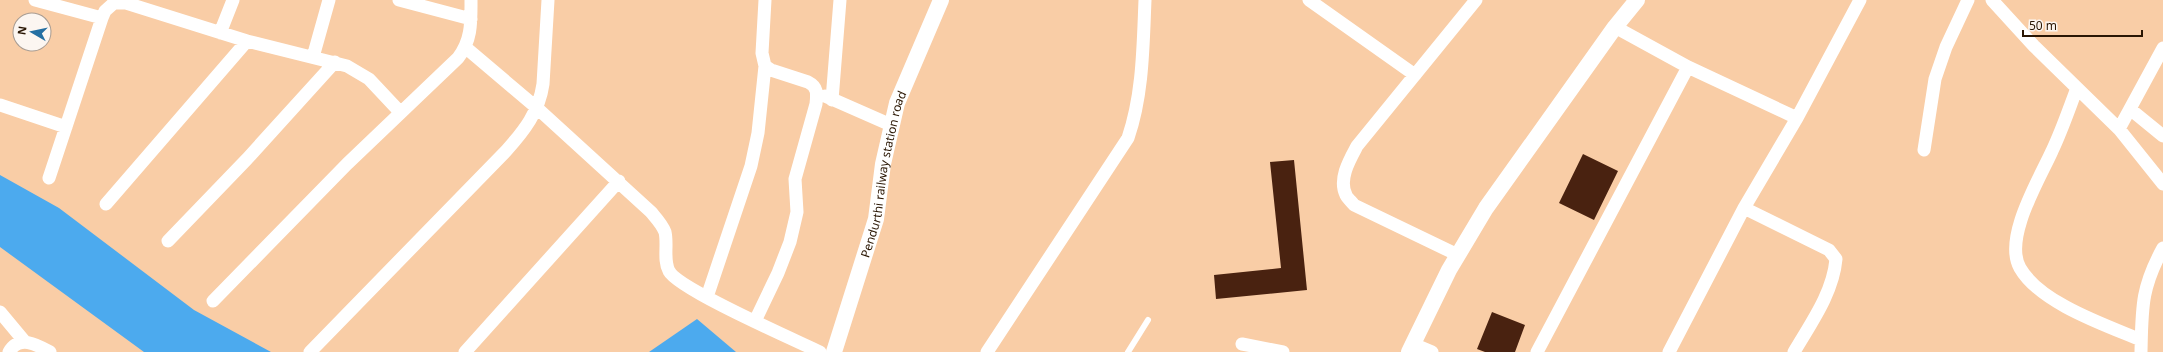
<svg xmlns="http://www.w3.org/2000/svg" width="2163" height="352" font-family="'Noto Sans',sans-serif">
  <rect width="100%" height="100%" fill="#f9cda6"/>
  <path fill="#4caaee" d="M0,175L59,208L194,310L271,352H144L0,247Z
    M697,319L736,352H649Z"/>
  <path fill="#492210" d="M1583,154L1618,171L1594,220L1559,203Z
    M1294,160L1307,290L1216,299L1214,275L1281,268L1270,162Z
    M1492,312L1525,325L1515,352H1485L1477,349Z"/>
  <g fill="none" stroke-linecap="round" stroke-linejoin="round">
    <path stroke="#fff" stroke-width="6" d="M1128,352L1148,320"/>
    <path stroke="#fff" stroke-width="13" d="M35,0L102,18
      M399,0L471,19
      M1309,0L1415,75
      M1992,0L2034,46L2119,129L2163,184
      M1615,27L1688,67L1797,118L1744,208L1669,352
      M220,33L233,0
      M465,47L537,108L651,212C656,218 662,224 665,232C668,244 663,260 669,271C678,289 795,340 820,352
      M313,57L329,0
      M2077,88C2069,109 2062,130 2052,151C2040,178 2003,238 2020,268C2040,303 2105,325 2141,340
      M825,96L891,125
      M832,100L840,0
      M0,105L66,127
      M2130,109L2163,136
      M1797,118L1860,0
      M2119,129L2163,48
      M1924,150L1935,79L1946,47L1968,0
      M49,178L102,18L105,11L114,3H126L247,41L347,66L369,79L400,112
      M106,204L247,41
      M1744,208L1829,250L1836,259C1833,293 1811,323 1794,352
      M168,241L247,159L335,62
      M1458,255L1354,205C1352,202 1347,198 1346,195C1338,179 1350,159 1357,146L1476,0
      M707,297L751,166L758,133L765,66
      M213,301L347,164L458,58C472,40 471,22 471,0
      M0,312L25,342
      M755,321L778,273L790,242L797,212L795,179L816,104C817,94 818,87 808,82L771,70L765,66L762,53L765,0
      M1242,344L1283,352
      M1413,344L1432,352
      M9,352C19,335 36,344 50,352
      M310,352L506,151C524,131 539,112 543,84L548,0
      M465,352L619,181
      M987,352L1128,138C1143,94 1143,47 1145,0
      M1537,352L1688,67
      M2141,352C2142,308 2141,288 2163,248"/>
    <g stroke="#fff" stroke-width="16">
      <path id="s1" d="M834,352L876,219L883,164L897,103L941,0"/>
      <path d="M1409,352L1449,270L1486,208L1615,27L1637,0"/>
    </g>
  </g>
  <g text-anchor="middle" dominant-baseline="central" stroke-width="4" stroke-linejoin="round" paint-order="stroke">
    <g font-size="12" fill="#2a1603" stroke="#fcf6f1">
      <text stroke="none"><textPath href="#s1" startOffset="185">Pendurthi railway station road</textPath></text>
    </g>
  </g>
  <g transform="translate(32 32) rotate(279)"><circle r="19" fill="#fcf6f1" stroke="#a89c92"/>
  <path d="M0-3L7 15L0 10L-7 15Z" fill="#246fa2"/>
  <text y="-6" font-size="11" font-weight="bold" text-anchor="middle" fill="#2a1603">N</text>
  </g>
  <path d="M2023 30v6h119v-6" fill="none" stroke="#2a1603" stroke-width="2"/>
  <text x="2029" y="30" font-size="12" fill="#2a1603" stroke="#fcf6f1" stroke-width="3" paint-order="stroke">50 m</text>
</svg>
